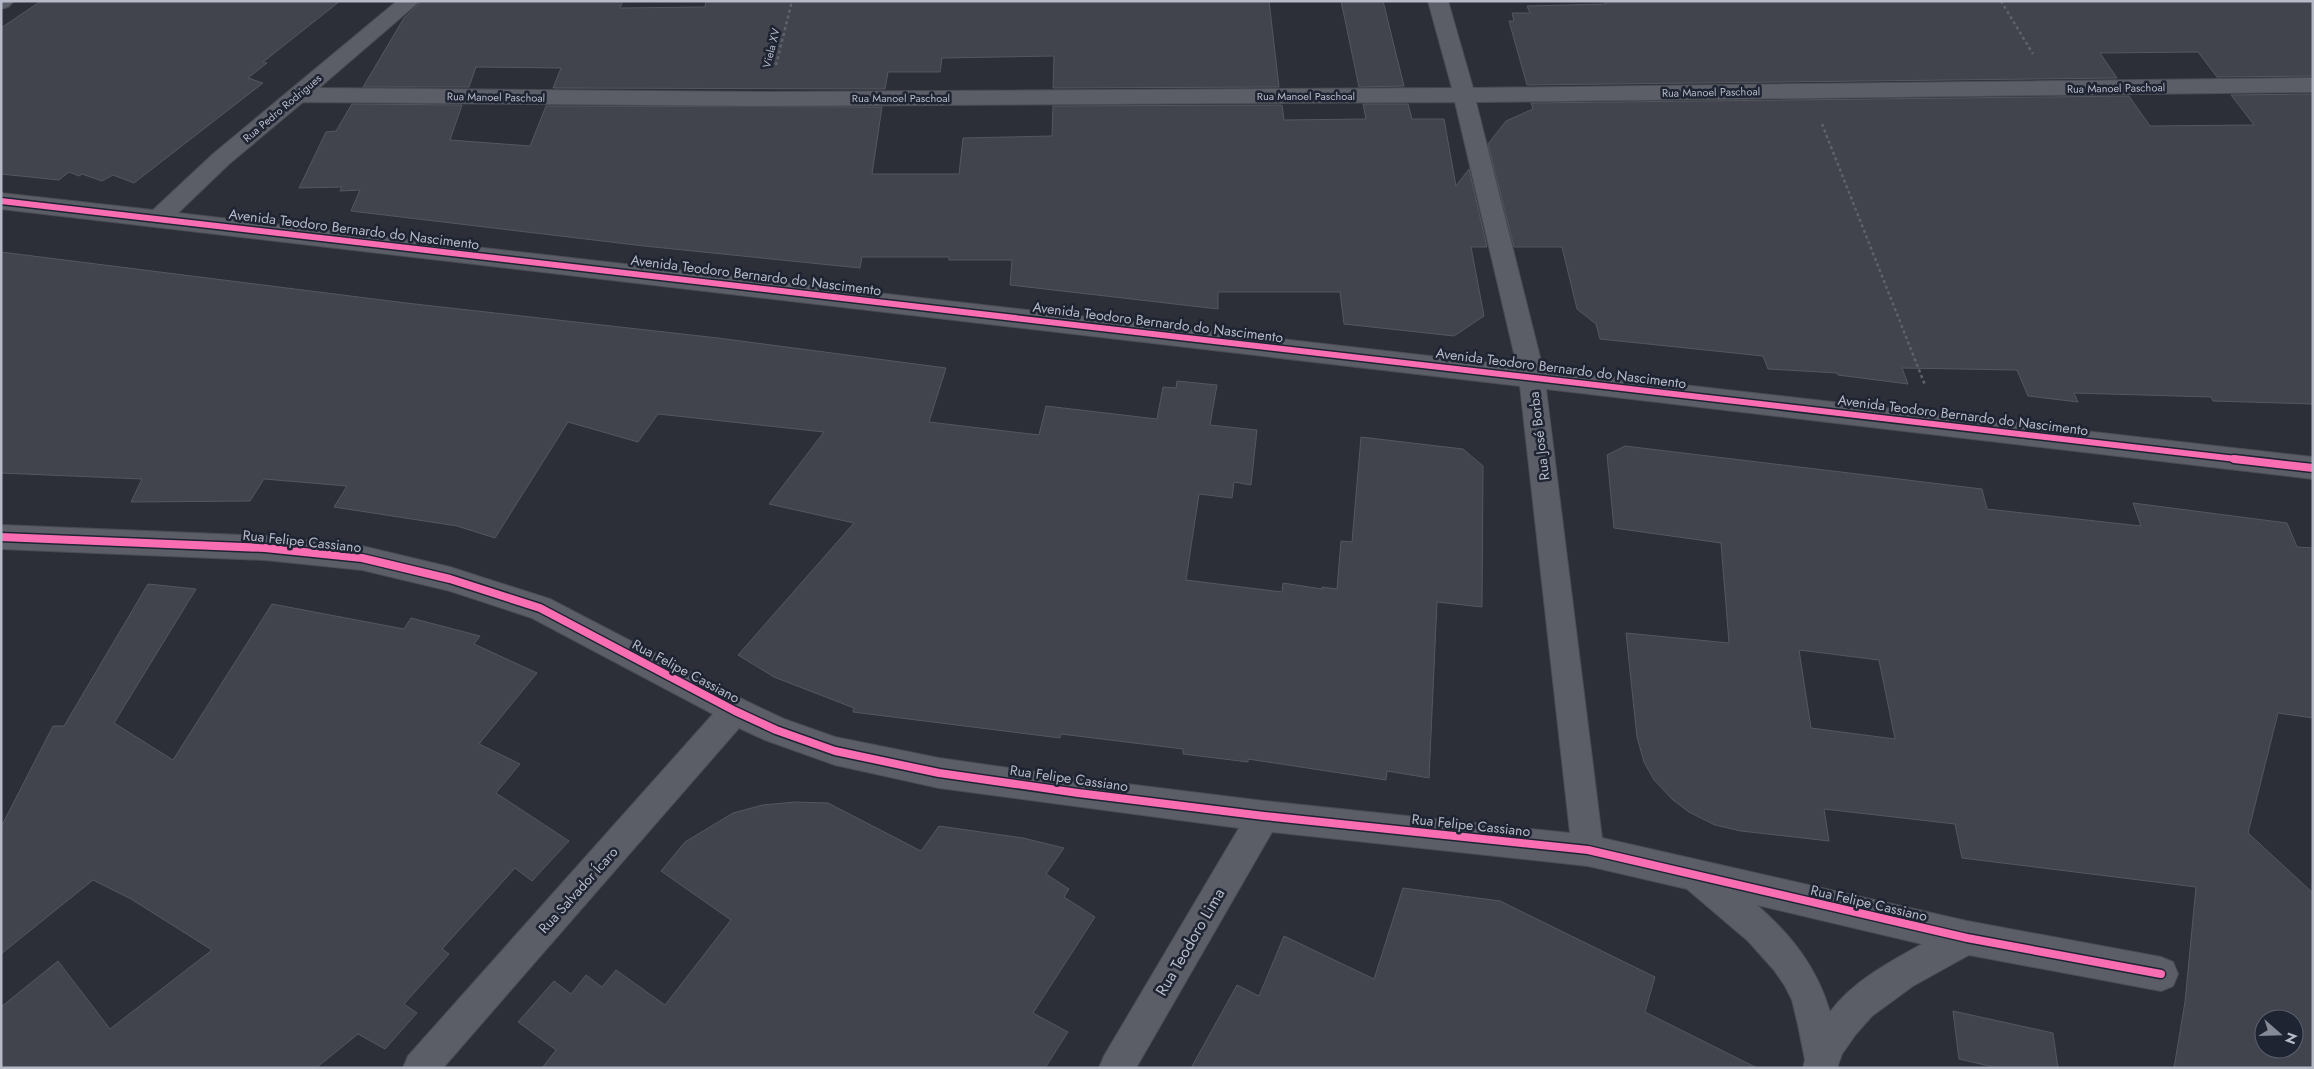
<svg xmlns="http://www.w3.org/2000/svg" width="2314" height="1069" font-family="Jost,sans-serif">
  <rect width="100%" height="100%" fill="#2c2f38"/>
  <path fill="#42444d" stroke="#54575f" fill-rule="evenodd" d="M41,1H340L263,62L267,63L248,78L263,83L134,183L113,175L102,181L82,174L79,176L69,172L59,180L1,174V28Z
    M422,1H623L620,8L705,7L706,1H1269L1279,87L1053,88L1054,56L942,58L940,72H888L885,89L553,88L561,68L476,67L469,87H363L404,18Z
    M1341,1H1383L1404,86L1359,87Z
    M1605,1H2313V76L2217,77L2198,52L2100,53L2117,78L1527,85L1509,21H1514L1512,13H1530L1527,6L1606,4Z
    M2313,94V404L2213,401L2211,397L2074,393L2078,402L2028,396L2017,370L1902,368L1908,384L1838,375L1837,373L1768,369L1763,356L1600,339L1596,324L1577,309L1562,247H1514L1488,144L1506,121L1533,109L1531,103L2129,96L2150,126L2254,125L2231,95Z
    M352,104L462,105L450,140L530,146L546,106L882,107L872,174H959L963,138L1052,136L1053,106L1282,105L1284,120L1366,119L1363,104H1408L1412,119H1444L1456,186L1469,169L1487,247H1471L1484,316L1454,336L1344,324L1340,292H1218V309L1010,285L1012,260H949V257H862L860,268L644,246L351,211L360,190L340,191L342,187L299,188L326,132L336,131Z
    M1,252L406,303L718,338L946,368L929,422L1039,435L1046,406L1157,419L1163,387L1176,388L1177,381L1217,385L1210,425L1257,430L1251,485L1234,482L1232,498L1199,494L1186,580L1282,592L1283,583L1322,589V587L1337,589L1341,541L1352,542L1361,437L1463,449L1483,466L1482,607L1437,602L1429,778L1387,771L1386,780L1248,759V762L1183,754V749L1061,734L1060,738L853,712L854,708L774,677L738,655L854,523L769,504L824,432L658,414L638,442L568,422L495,538L457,526L334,507L347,486L264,479L250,501L131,502L142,479L1,473Z
    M1625,446L1982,489L1987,509L2141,526L2133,503L2287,523L2297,547L2313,548V718L2278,713L2248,833L2313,893V1068H2174L2185,1002L2196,887L1962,858L1955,824L1824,809L1829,841L1741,831L1715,825L1689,812L1673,800L1654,780L1644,762L1637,737L1626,633L1729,643L1721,543L1614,528L1607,455ZM1799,650L1879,660L1895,739L1811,728ZM2264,1019H2294V1049H2264Z
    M148,584L196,589L114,723L173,760L272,604L404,629L411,618L480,636L474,644L537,673L479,744L520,764L496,793L569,841L532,881L515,868L442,949L449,954L404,1004L417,1013L385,1049L358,1034L316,1068H1V1007L58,961L110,1029L212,950L131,899L93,880L1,954V827L53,726H64Z
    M795,802L828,803L921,851L939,826L1023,838L1064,848L1046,874L1069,889L1064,897L1095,917L1033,1013L1068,1032L1045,1068H542L556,1050L518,1022L554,981L571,994L586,975L602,987L616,970L665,1005L731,920L661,871L685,842L733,813L763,805Z
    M1403,888L1500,901L1655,977L1645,1012L1757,1068H1191L1237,985L1259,996L1284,936L1374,979Z
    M1953,1011L2053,1033L2058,1068H1998L1959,1059Z"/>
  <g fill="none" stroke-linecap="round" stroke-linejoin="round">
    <g stroke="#4a4c53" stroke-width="2">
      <path id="minor" d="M1,1H14L8,7L1,9Z
        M397,1H420L319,88L768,92L1452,88L1428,1H1448L1473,88L2313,78V92L1476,102L1543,369L2313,457V479L1546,389L1602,838L1967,921L2161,957L2173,962L2178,974L2173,986L2161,991L1969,955L1913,986L1872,1016L1856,1034L1842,1054L1837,1068H1803L1805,1060L1798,1025L1792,1000L1785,986L1774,970L1748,941L1687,889L1588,866L1272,832L1136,1068H1099L1104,1056L1239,828L939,788L835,765L765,740L739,728L443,1068H403L408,1056L713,714L532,618L450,591L362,570L265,560L1,549V525L265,536L362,546L450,567L550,599L746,701L784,719L835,737L939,758L1078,778L1264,801L1570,833L1520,386L1,209V193L153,210L213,154ZM303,102L768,106L1455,102L1517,366L178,213L229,164ZM1757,905L1922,944C1889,962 1852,982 1830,1012C1817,967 1791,935 1757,905Z"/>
    </g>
    <path stroke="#5f626a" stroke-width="2.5" stroke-dasharray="3 3" stroke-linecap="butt" d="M2001,1L2033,54
      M776,65L792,1
      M1822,124L1925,385"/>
    <use href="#minor" fill="#5b5e67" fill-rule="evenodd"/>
    <g stroke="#1f2433" stroke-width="9">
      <path id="cycleway-far1" d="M1,201L2245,460"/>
    </g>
    <g stroke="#1f2433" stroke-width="11">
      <path id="cycleway" d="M2234,459L2313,468
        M1,537L265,548L362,558L450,579L540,608L735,711L776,730L835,751L939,773L1078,793L1264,816L1588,850L1967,938L2161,974"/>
    </g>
    <use href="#cycleway-far1" stroke="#f96db3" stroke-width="6"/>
    <use href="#cycleway" stroke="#f96db3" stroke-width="8"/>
  </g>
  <g text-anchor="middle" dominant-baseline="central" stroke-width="5" stroke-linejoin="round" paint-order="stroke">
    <g font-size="11" fill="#b6bac9" stroke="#1f2433">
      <text transform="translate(771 48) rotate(-76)">Viela XV</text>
      <text transform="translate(2116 88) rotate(-1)">Rua Manoel Paschoal</text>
      <text transform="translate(1711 92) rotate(-1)">Rua Manoel Paschoal</text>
      <text x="1306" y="96">Rua Manoel Paschoal</text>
      <text transform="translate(496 97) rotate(1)">Rua Manoel Paschoal</text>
      <text x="901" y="98">Rua Manoel Paschoal</text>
      <text transform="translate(282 108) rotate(-40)">Rua Pedro Rodrigues</text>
    </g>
    <g font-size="14" fill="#b6bac9" stroke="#1f2433">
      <text transform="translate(354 229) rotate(7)">Avenida Teodoro Bernardo do Nascimento</text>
      <text transform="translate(756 275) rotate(7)">Avenida Teodoro Bernardo do Nascimento</text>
      <text transform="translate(1158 322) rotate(7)">Avenida Teodoro Bernardo do Nascimento</text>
      <text transform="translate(1561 368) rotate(7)">Avenida Teodoro Bernardo do Nascimento</text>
      <text transform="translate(1963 415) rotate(7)">Avenida Teodoro Bernardo do Nascimento</text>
      <text transform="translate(1539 436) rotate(-97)">Rua José Borba</text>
      <text transform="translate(302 541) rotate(6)">Rua Felipe Cassiano</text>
      <text transform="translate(686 671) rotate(28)">Rua Felipe Cassiano</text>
      <text transform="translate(1069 778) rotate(8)">Rua Felipe Cassiano</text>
      <text transform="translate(1471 825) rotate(6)">Rua Felipe Cassiano</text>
      <text transform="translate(578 890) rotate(-48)">Rua Salvador Ícaro</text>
      <text transform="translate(1869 903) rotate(13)">Rua Felipe Cassiano</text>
    </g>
    <g font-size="16" fill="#b6bac9" stroke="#1f2433">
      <text transform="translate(1190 942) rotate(-60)">Rua Teodoro Lima</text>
    </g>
  </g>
  <rect width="2314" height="1069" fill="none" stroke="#b6bac9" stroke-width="5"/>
  <g transform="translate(2279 1034) rotate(110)"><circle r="24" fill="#1f2433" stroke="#5b606f"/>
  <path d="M0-4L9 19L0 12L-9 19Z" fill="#868996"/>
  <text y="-8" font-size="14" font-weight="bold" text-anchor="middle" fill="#b6bac9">N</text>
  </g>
</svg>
